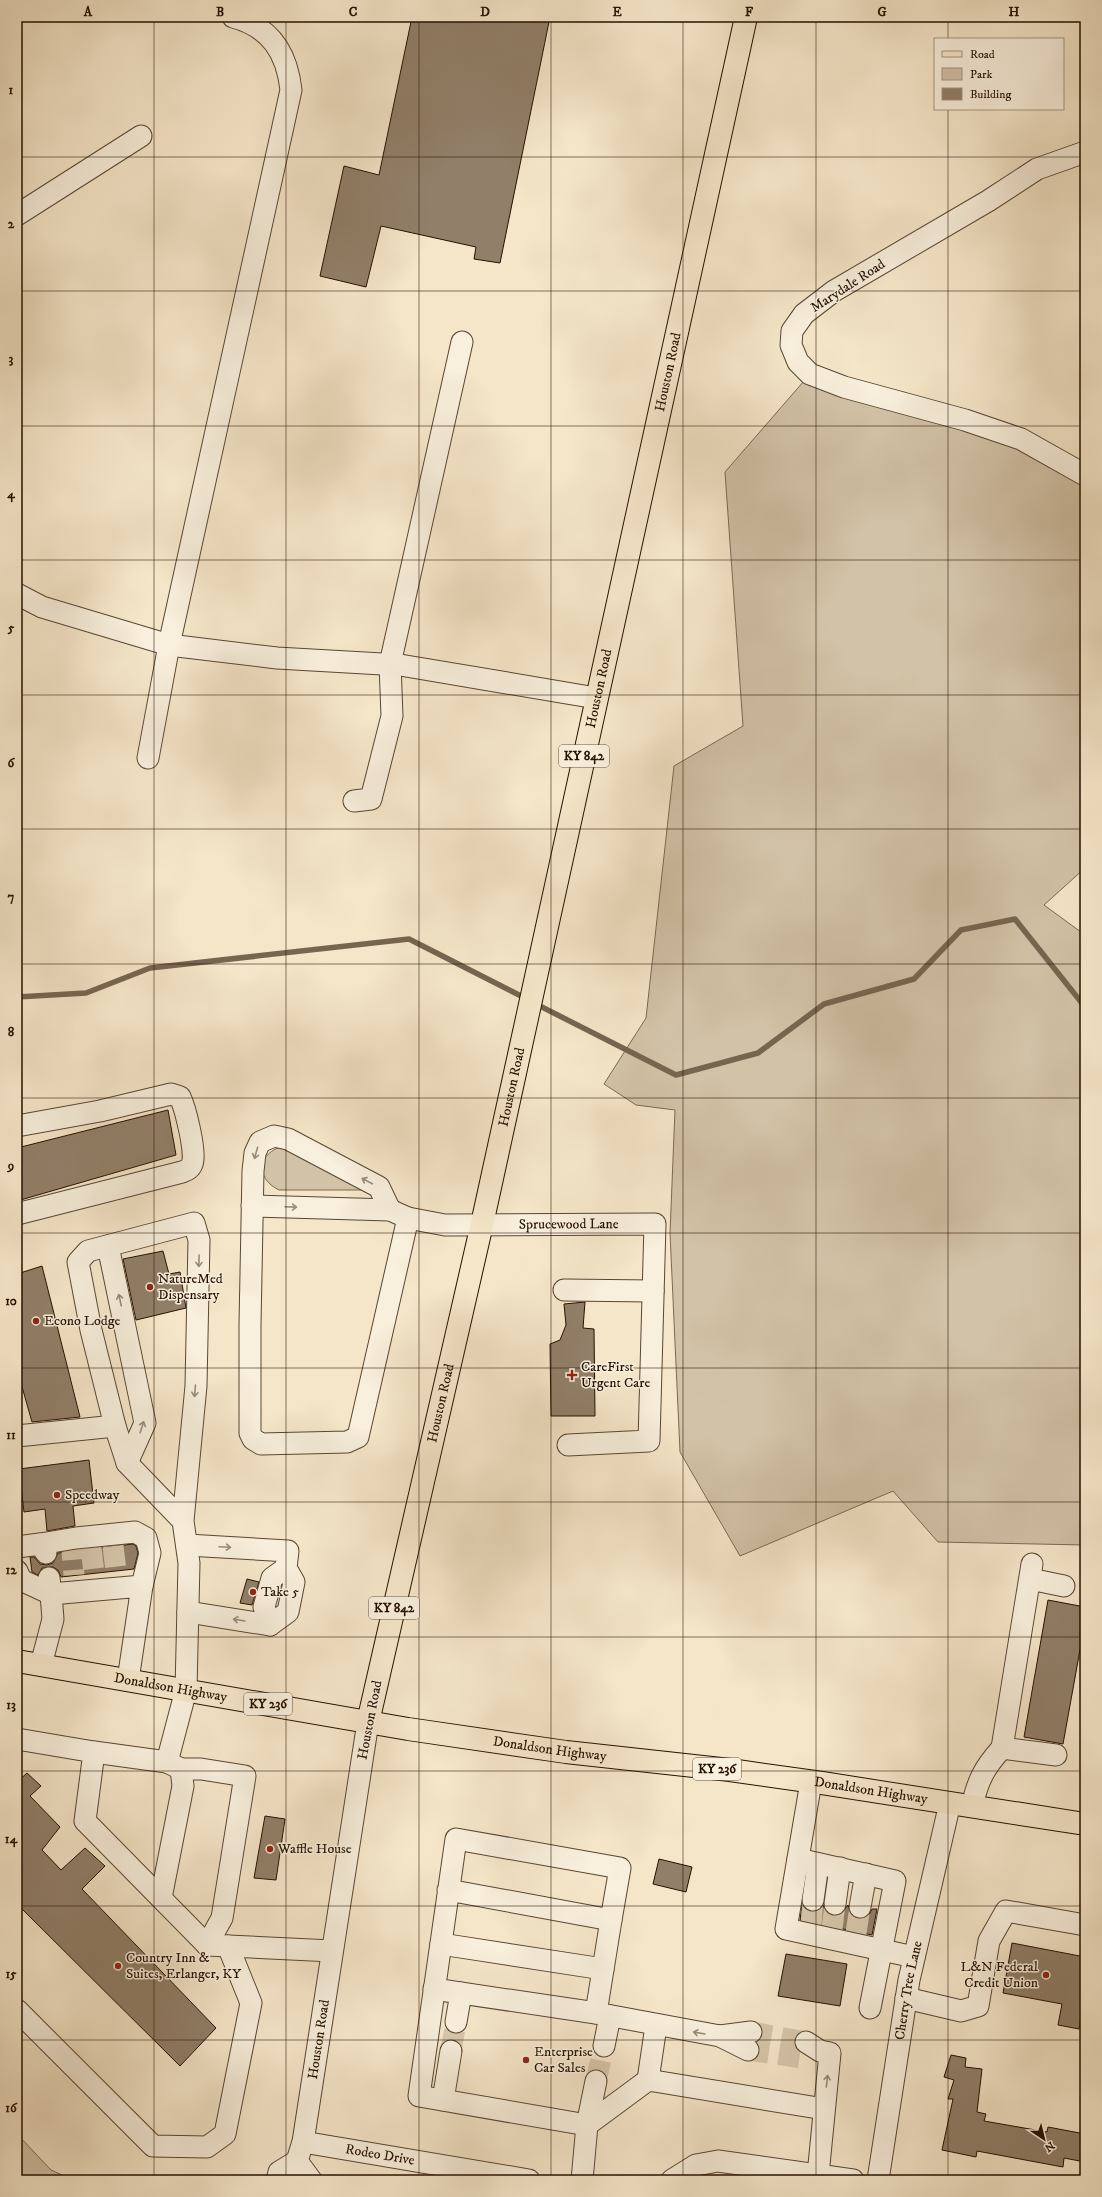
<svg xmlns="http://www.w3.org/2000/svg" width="1102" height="2197" font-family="'IM FELL DW Pica',serif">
  <rect width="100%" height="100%" fill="#f5e6c9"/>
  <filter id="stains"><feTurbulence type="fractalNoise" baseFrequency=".005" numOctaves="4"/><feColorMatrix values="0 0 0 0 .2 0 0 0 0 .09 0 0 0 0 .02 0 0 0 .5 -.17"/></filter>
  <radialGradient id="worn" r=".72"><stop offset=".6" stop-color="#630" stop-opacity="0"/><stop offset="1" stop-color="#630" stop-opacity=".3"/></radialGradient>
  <path fill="#d2c2a7" stroke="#7c6954" d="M810,374L965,420L1085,475V868L1044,905L1085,935V1545L938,1542L893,1491L740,1556L680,1452L670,1233L675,1110L636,1105L604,1084L646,1018L674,766L743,726L725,472Z
    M284,1146L371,1190H279C254,1178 258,1152 284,1146Z
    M17,2134L51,2170L73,2180H17Z"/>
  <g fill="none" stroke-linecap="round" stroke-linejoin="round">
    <path stroke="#776550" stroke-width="5.5" d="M17,997L86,993L150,968L409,939L527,999
      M534,1003L676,1075L758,1053L824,1004L914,979L961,930L1015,919L1085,1007"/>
  </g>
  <path fill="#917f69" stroke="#251000" d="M412,17H550L500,263L474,259L476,247L381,226L366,287L320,276L344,166L379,175Z
    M168,1110L176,1155L17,1201V1148Z
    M163,1251L169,1274L180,1272L186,1308L136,1320L123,1259Z
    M42,1266L80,1417L32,1422L17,1369V1274Z
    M585,1302L583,1328L594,1329L595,1416H551L550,1344L560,1340L566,1325L564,1304Z
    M89,1460L94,1503L73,1506L75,1526L47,1531L45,1509L24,1512L19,1469Z
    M133,1544L136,1546L138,1553L134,1569L61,1577L58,1570L53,1567L42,1568L38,1575L32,1572L30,1557H34L40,1564L47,1565L53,1563L58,1553Z
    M247,1579L259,1582L252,1605L240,1603Z
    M1048,1600L1085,1607V1622L1063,1744L1024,1737Z
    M27,1773L41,1786L30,1796L60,1827L42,1850L61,1870L85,1848L105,1866L82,1889L216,2028L180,2066L17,1904V1782Z
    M265,1816L285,1819L276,1880L254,1878Z
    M659,1859L692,1867L686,1892L653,1884Z
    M802,1905L806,1910L812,1912L818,1911L823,1905L827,1913L834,1916L840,1915L848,1905L852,1916L858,1919L869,1915L872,1909H877L872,1935L800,1920Z
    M1012,1943L1085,1957V2008L1083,2007L1079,2029L1058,2025L1062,2004L1003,1993Z
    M786,1954L847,1964L840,2006L778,1996Z
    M951,2055L966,2058L965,2067L982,2069L977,2112L986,2114L984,2121L1047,2132L1048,2127L1085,2134V2162L1064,2158L1063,2167L977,2151L976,2157L942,2150L953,2099H948L954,2080L944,2077Z"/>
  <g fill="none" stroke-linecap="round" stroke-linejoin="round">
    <path stroke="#d6c6ab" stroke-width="21" stroke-dasharray="21 10" stroke-linecap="butt" d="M71,1539L74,1575
      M113,1546L116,1571
      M91,1548L94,1573
      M811,1926L813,1900
      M832,1929L835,1904
      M856,1933L860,1907
      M751,2032L806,2042
      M748,2050L803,2058
      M451,2051L456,2022
      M596,2081L604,2046"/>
    <g stroke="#594632" stroke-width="23">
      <g id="minor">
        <path d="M1085,152L1037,169L988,201L834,291L804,314L792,331L791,345L798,362L810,374L844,387L965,420L1021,439L1085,475"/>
        <path d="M17,215L141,136"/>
        <path d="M17,594L42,607L169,645L277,658L400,665L596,698"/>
        <path d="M148,758L169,645L291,90C287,53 271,27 233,17"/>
        <path d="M354,801L371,799L392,716L390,664L462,342"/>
        <path d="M17,1126L100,1111L171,1094L180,1097C185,1107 197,1154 192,1164C190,1169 187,1170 182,1172L17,1214"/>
        <path id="s1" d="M252,1206L390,1210L408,1218L445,1225L655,1224L649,1441L568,1445"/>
        <path d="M390,1210L379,1187L288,1139L274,1136L260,1142L255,1153L253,1171L250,1325V1433L253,1439L261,1444L347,1442L358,1437L408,1218"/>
        <path d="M108,1246L145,1423L127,1463"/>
        <path d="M564,1290L653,1291"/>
        <path d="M17,1436L115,1426"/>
        <path d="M40,1544L76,1538L135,1532L146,1538L150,1553L142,1586"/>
        <path d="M187,1545L288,1551L286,1568L294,1582L288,1612L270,1625L188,1612"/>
        <path d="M17,1547L40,1544L46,1553"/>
        <path d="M17,1571L21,1580L51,1594L49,1578"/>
        <path d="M1030,1579L1064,1586"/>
        <path d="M270,1625L264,1607L272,1578L286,1568"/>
        <path d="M41,1665L53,1619L51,1594L142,1586L128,1680"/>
        <path d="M17,1739L94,1752L85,1821L207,1945L332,1951"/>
        <path d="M1002,1748L1056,1755"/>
        <path d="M94,1752L167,1762L186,1690L189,1563L183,1521L127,1463L115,1426L91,1330L78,1262L88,1251L194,1223L199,1240L196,1386L183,1521"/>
        <path d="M181,1769H201L245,1776L222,1918L207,1945"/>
        <path d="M811,1782L786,1929L914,1957"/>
        <path d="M972,1806C978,1780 984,1768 1002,1748L1032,1564"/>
        <path d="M798,1859L895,1881L870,2008"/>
        <path d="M448,1890L611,1920L620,1868L456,1839L419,2096L587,2125L582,2180"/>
        <path d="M161,1898L183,1786L181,1769L169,1763"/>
        <path d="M813,1900L818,1864"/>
        <path d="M835,1904L840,1868"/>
        <path d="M860,1907L866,1874"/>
        <path d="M441,1944L603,1969"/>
        <path d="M434,1989L596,2013L611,1920"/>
        <path d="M906,1998L961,2011L978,2006L989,1941L1006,1911L1085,1925"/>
        <path d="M17,2010L153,2146L207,2147L225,2134L251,2003L228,1946"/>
        <path d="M596,2013L720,2036L751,2032"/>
        <path d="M456,2022L461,1993"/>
        <path d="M720,2036L748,2050"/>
        <path d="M806,2042L820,2051L830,2053L818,2175"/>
        <path d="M604,2046L610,2016"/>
        <path d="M648,2080L656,2026"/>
        <path d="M443,2100L451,2051"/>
        <path d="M587,2125L648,2080L824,2109"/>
        <path d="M587,2125L596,2081"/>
        <path id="s2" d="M303,2142L529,2180"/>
        <path d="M297,2161L311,2180"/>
        <path id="s3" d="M277,2180L279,2172L297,2161L303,2142L368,1722"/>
        <path d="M672,2180L696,2165L718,2161L853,2180"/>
        <path id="s4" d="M878,2180L909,1980L950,1803"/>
      </g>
    </g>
    <g stroke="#251000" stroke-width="24">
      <g id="major">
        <path id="s5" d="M17,1661L408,1729L566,1752L730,1770L822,1783L1085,1824"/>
        <path id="s6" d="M368,1722L482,1224L746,17"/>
      </g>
    </g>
    <use href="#minor" stroke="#f8efdc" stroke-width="21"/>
    <use href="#major" stroke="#f5e6c9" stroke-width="22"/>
  </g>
  <defs><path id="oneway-shaft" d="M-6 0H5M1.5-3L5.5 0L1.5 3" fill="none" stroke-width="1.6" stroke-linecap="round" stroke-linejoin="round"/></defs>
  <g stroke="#998b79">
    <use href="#oneway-shaft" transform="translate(256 1153) rotate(106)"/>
    <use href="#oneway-shaft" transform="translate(367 1181) rotate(-152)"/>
    <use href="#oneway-shaft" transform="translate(291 1207) rotate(2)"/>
    <use href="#oneway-shaft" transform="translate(199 1261) rotate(91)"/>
    <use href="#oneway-shaft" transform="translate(120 1300) rotate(-102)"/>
    <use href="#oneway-shaft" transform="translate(195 1391) rotate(95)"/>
    <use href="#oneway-shaft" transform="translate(142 1427) rotate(-72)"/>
    <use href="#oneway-shaft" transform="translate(225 1547) rotate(3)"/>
    <use href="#oneway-shaft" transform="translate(239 1620) rotate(-171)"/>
    <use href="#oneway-shaft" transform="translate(699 2033) rotate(-170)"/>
    <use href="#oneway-shaft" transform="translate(827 2081) rotate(-84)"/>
  </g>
  <path fill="none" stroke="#251000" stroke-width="1" stroke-opacity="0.55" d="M154,17V2180M286,17V2180M419,17V2180M551,17V2180M683,17V2180M816,17V2180M948,17V39M948,109V2180M17,157H1085M17,291H1085M17,426H1085M17,560H1085M17,695H1085M17,829H1085M17,964H1085M17,1098H1085M17,1233H1085M17,1368H1085M17,1502H1085M17,1637H1085M17,1771H1085M17,1906H1085M17,2040H1085"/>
  <g fill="#8f2418" stroke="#f8efdc" stroke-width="1.5">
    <circle cx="150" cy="1287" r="4"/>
    <circle cx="36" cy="1321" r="4"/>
    <path d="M570 1369h4v4h4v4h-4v4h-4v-4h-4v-4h4z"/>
    <circle cx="57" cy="1495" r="4"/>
    <circle cx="253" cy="1592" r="4"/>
    <circle cx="270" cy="1849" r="4"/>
    <circle cx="118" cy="1966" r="4"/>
    <circle cx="1046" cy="1975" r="4"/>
    <circle cx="526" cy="2060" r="4"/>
  </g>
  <g text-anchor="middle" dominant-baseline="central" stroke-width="3" stroke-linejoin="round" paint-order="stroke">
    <g fill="#f8efdc" stroke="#645342" stroke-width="1">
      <rect x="559" y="745" width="50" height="22" rx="3"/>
      <rect x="369" y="1597" width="50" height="22" rx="3"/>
      <rect x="244" y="1693" width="48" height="22" rx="3"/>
      <rect x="693" y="1758" width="48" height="22" rx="3"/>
    </g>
    <g font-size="13" font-weight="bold" fill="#251000">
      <text x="584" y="756">KY 842</text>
      <text x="394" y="1608">KY 842</text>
      <text x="268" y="1704">KY 236</text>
      <text x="717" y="1769">KY 236</text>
    </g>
    <g font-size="14" fill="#251000" stroke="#f8efdc">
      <text transform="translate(848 286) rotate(-33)">Marydale Road</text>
      <text stroke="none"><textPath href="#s6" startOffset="1383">Houston Road</textPath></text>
      <text stroke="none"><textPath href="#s6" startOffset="1059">Houston Road</textPath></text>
      <text stroke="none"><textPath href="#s6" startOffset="651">Houston Road</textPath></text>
      <text stroke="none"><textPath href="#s1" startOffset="319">Sprucewood Lane</textPath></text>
      <text stroke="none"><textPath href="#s6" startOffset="327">Houston Road</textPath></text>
      <text stroke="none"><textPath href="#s5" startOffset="156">Donaldson Highway</textPath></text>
      <text transform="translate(370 1720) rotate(-79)">Houston Road</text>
      <text stroke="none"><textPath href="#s5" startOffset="540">Donaldson Highway</textPath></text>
      <text stroke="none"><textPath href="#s5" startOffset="864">Donaldson Highway</textPath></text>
      <text stroke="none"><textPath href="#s4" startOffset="192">Cherry Tree Lane</textPath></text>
      <text stroke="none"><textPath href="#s3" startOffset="153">Houston Road</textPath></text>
      <text stroke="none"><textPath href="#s2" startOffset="78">Rodeo Drive</textPath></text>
    </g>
    <g font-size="14" fill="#251000" stroke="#f8efdc" text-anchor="start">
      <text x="158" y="1279">NatureMed<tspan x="158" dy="16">Dispensary</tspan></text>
      <text x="44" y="1321">Econo Lodge</text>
      <text x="581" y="1367">CareFirst<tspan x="581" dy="16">Urgent Care</tspan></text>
      <text x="65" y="1495">Speedway</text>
      <text x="261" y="1592">Take 5</text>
      <text x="278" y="1849">Waffle House</text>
      <text x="126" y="1958">Country Inn &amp;<tspan x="126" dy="16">Suites, Erlanger, KY</tspan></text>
      <text x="1038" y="1967" text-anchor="end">L&amp;N Federal<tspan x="1038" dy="16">Credit Union</tspan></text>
      <text x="534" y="2052">Enterprise<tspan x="534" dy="16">Car Sales</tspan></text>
    </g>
  </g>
  <rect width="1102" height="2197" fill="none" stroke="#f5e6c9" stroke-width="44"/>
  <rect x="934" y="38" width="130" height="72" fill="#f8efdc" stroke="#a49684"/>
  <rect x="942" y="51" width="20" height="6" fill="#f5e6c9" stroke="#a49684"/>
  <text x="970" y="58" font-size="12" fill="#251000">Road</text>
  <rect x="942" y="68" width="20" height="12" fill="#d2c2a7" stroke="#a49684"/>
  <text x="970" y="78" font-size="12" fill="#251000">Park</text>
  <rect x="942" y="88" width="20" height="12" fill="#917f69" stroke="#a49684"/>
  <text x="970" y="98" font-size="12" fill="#251000">Building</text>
  <g transform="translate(1044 2139) rotate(145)" stroke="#f8efdc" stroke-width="3" paint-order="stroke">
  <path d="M0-3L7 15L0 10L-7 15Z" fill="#251000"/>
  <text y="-6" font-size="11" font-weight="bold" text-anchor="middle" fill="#251000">N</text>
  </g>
  <rect x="22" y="22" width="1058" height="2153" fill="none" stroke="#251000" stroke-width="1.5"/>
  <g font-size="13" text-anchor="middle" font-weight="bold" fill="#251000">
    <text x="88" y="16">A</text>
    <text x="220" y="16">B</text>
    <text x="353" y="16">C</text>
    <text x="485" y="16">D</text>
    <text x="617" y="16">E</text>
    <text x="749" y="16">F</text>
    <text x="882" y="16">G</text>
    <text x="1014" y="16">H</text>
    <text x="11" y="94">1</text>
    <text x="11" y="228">2</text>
    <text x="11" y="363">3</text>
    <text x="11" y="498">4</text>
    <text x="11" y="632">5</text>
    <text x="11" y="767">6</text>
    <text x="11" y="901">7</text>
    <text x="11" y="1036">8</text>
    <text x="11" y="1170">9</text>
    <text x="11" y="1305">10</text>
    <text x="11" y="1439">11</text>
    <text x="11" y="1574">12</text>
    <text x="11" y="1709">13</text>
    <text x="11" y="1843">14</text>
    <text x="11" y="1978">15</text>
    <text x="11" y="2112">16</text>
  </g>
  <rect width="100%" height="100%" filter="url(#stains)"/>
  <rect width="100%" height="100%" fill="url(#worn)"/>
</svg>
